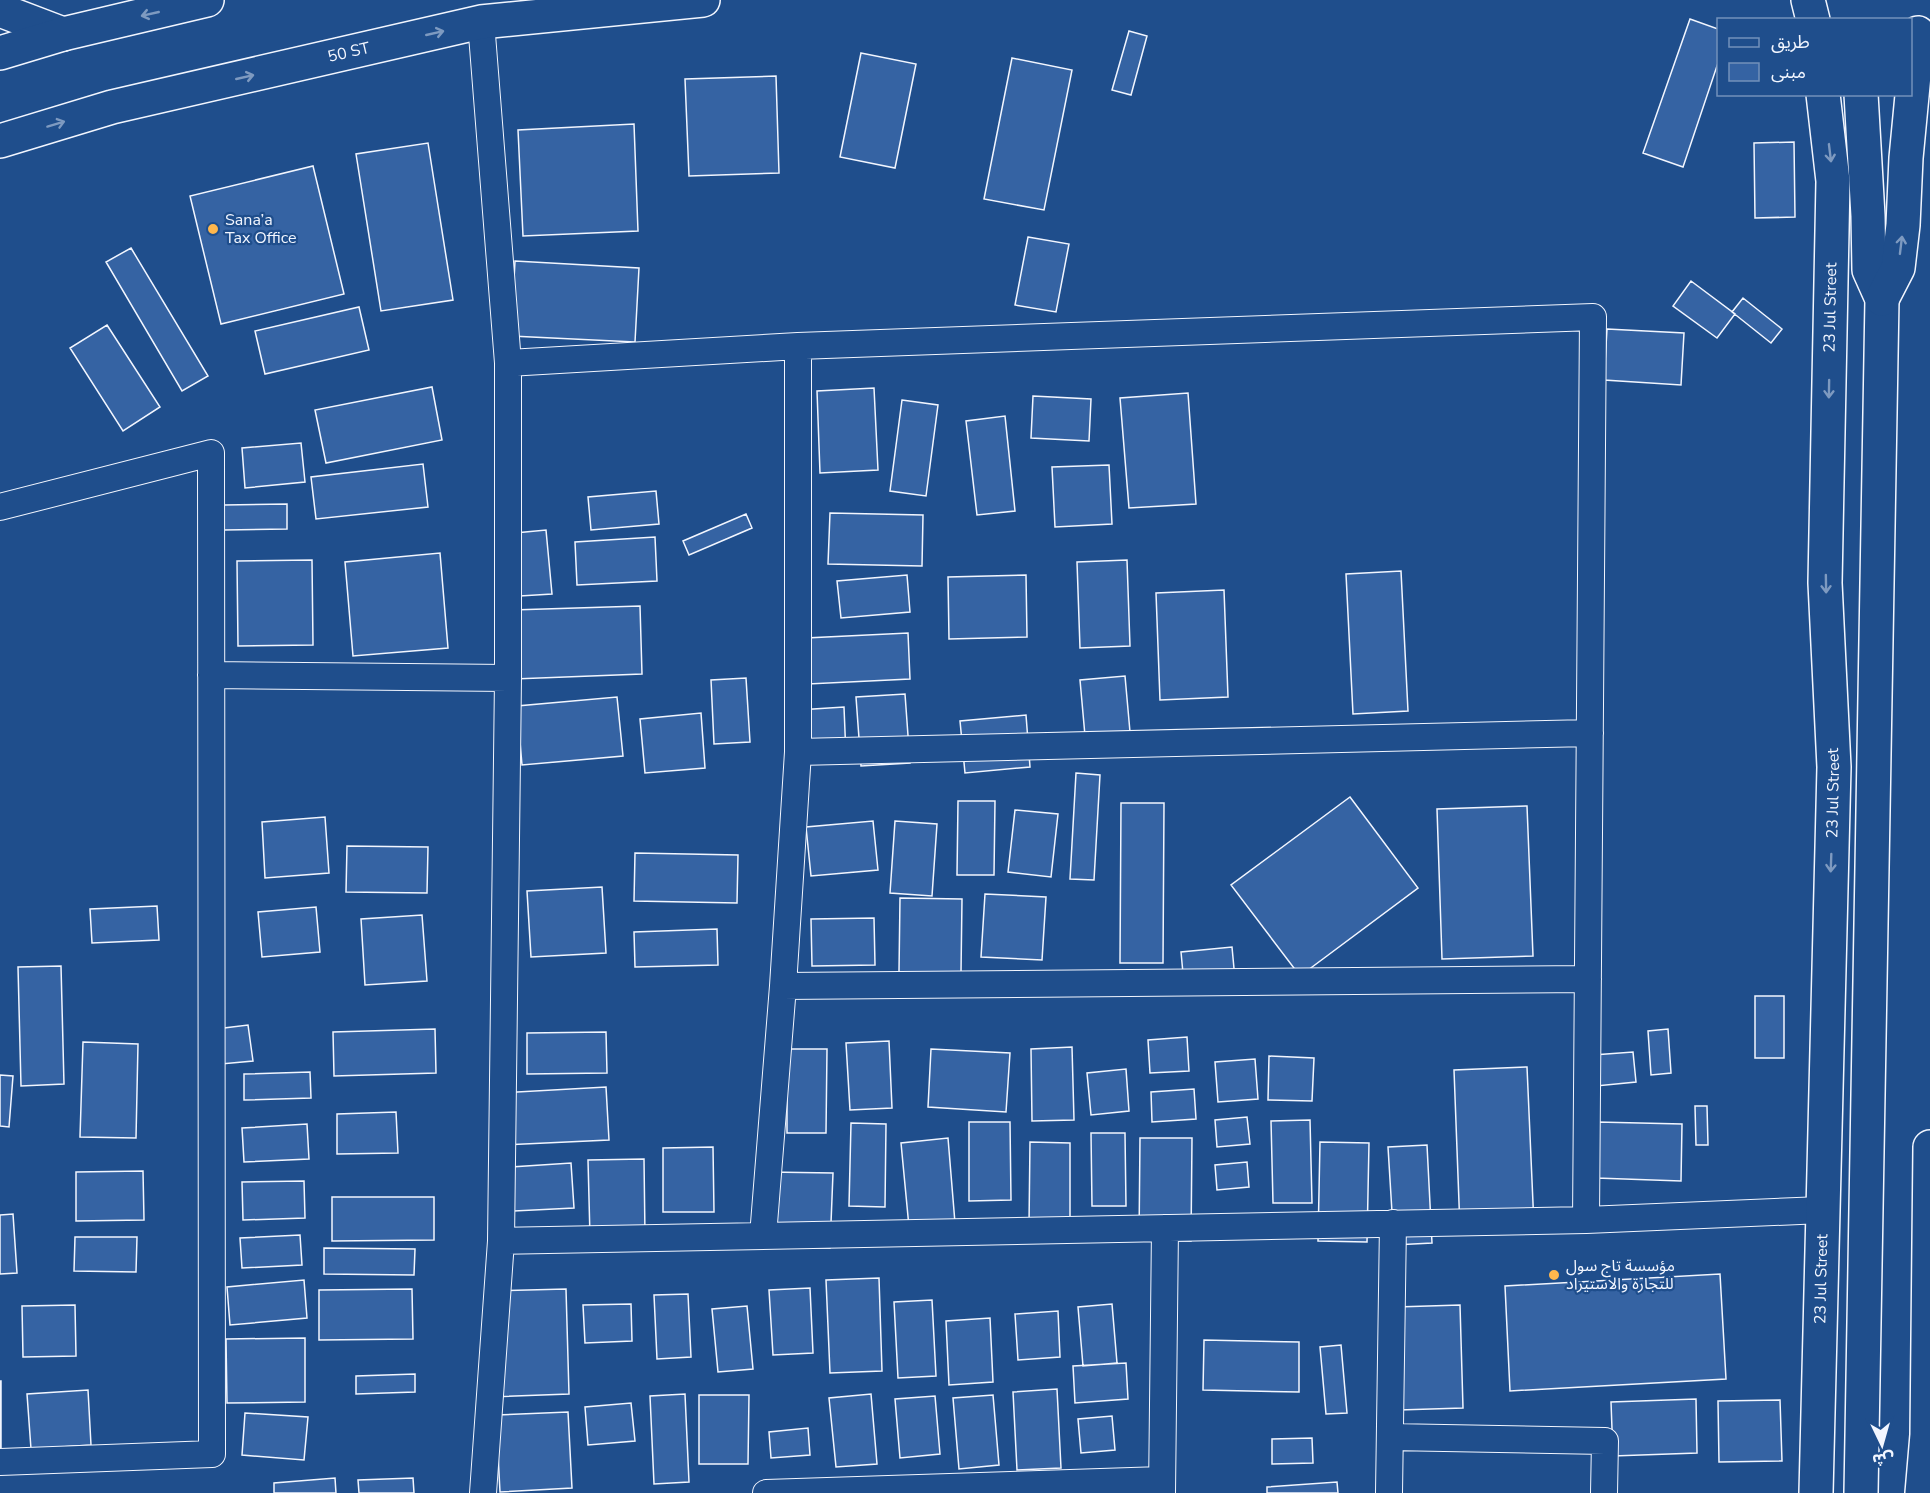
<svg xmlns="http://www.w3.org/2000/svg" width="1930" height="1493" font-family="'Nunito Sans','Noto Sans Arabic',sans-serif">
  <rect width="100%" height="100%" fill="#1f4e8c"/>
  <path fill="#3563a3" stroke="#f2f6ff" stroke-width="1.5" d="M1690,19L1718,29V63L1683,167L1643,153Z
    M1129,31L1147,36L1131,95L1112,90Z
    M861,53L916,64L895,168L840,157Z
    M1012,58L1072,70L1044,210L984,199Z
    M776,76L779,173L689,176L685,79Z
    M634,124L638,231L523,236L518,130Z
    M1794,142L1795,217L1755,218L1754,143Z
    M428,143L453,300L381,311L356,154Z
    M313,166L344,294L221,324L190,196Z
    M1028,237L1069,244L1056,312L1015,305Z
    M131,248L208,376L182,391L106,262Z
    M515,261L639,268L635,342L511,336Z
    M1691,281L1735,314L1717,338L1673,306Z
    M1743,298L1782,329L1771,343L1732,312Z
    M359,307L369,350L265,374L255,331Z
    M107,325L160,407L123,431L70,348Z
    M1607,329L1684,333L1681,385L1604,380Z
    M432,387L442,440L326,463L315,410Z
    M874,388L878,470L820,473L817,391Z
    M1188,393L1196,504L1129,508L1120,398Z
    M1033,396L1091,399L1089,441L1031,438Z
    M902,400L938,405L926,496L890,491Z
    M1005,416L1015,511L977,515L966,421Z
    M301,443L305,482L245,488L242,448Z
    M423,464L428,507L316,519L311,477Z
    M1109,465L1112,524L1055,527L1052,467Z
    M656,491L659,524L591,530L588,497Z
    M287,504V529L224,530V505Z
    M830,513L923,515L922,566L828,564Z
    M746,514L752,528L689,555L683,541Z
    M546,530L552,594L520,596L515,533Z
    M655,537L657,581L577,585L575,542Z
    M440,553L448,648L353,656L345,562Z
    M312,560L313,645L238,646L237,561Z
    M1127,560L1130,646L1080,648L1077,562Z
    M1401,571L1408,711L1353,714L1346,574Z
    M907,575L910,612L841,618L837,581Z
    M1026,575L1027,637L949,639L948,577Z
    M1224,590L1228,697L1160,700L1156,593Z
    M640,606L642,674L514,679L512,610Z
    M908,633L910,679L808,684L806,638Z
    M1125,676L1131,743L1086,747L1080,680Z
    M746,678L750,742L714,744L711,680Z
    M905,694L910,763L861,766L856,697Z
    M617,697L623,756L522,765L517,706Z
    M844,707L846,756L801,758L798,710Z
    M701,713L705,768L645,773L640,719Z
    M1026,715L1030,767L965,773L960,721Z
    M1076,773L1100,775L1094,880L1070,879Z
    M1350,797L1418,888L1300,976L1231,885Z
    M958,801H995L994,875H957Z
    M1121,803H1164L1163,963H1120Z
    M1527,806L1533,956L1442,959L1437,809Z
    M1015,810L1058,814L1051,877L1008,872Z
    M325,817L329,873L265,878L262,822Z
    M873,821L878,870L811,876L806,827Z
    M895,821L937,824L932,896L890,893Z
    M347,846L428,847L427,893L346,892Z
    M635,853L738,855L737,903L634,901Z
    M602,887L606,953L531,957L527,891Z
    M985,894L1046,897L1042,960L981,957Z
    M900,898L962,899L961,973L899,972Z
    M157,906L159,940L92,943L90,909Z
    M316,907L320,952L262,957L258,912Z
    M422,915L427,981L365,985L361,919Z
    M874,918L875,965L812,966L811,919Z
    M717,929L718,965L635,967L634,932Z
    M1232,947L1236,990L1185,995L1181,952Z
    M61,966L64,1084L21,1086L18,967Z
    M1755,996H1784V1058H1755Z
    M248,1025L253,1061L221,1064L216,1029Z
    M435,1029L436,1073L334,1076L333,1032Z
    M1668,1029L1671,1073L1651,1075L1648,1031Z
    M606,1032L607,1073L527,1074V1033Z
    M1187,1037L1189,1071L1150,1073L1148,1040Z
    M889,1041L892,1108L850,1110L846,1043Z
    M83,1042L138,1044L136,1138L80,1137Z
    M1072,1047L1074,1120L1032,1121L1031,1049Z
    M787,1049H827L826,1133H787Z
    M931,1049L1010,1053L1006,1112L928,1107Z
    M1633,1052L1636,1082L1596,1086L1593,1055Z
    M1269,1056L1314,1058L1312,1101L1268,1100Z
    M1255,1059L1258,1099L1218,1102L1215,1062Z
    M1527,1067L1534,1226L1460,1229L1454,1070Z
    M1126,1069L1129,1111L1091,1115L1087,1073Z
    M310,1072L311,1098L244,1100V1074Z
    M0,1075L13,1076L9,1127L0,1126Z
    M606,1087L609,1140L501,1145L498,1093Z
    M1194,1089L1196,1119L1152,1122L1151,1092Z
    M1695,1106H1707L1708,1145H1696Z
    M396,1112L398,1153L337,1154V1114Z
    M1247,1117L1250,1144L1217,1147L1215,1120Z
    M1310,1120L1312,1203H1273L1271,1121Z
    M969,1122H1010L1011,1200L969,1201Z
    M1597,1122L1682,1124L1681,1181L1596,1178Z
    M851,1123L886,1124L885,1207L849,1206Z
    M307,1124L309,1159L244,1162L242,1128Z
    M1091,1133H1125L1126,1206H1092Z
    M948,1138L955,1223L909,1227L901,1143Z
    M1140,1138H1192L1191,1241L1139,1240Z
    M1030,1142L1070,1143V1225H1029Z
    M1320,1142L1369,1143L1367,1242L1318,1241Z
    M1427,1145L1432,1243L1394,1245L1388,1147Z
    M713,1147L714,1212H663V1148Z
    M644,1159L645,1236L590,1237L588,1160Z
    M1247,1162L1249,1187L1217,1190L1215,1165Z
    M571,1163L574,1208L514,1211L511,1167Z
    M143,1171L144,1220L76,1221V1172Z
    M768,1172L833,1173L830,1248L766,1247Z
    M304,1181L305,1218L243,1220L242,1182Z
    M332,1197H434V1240L332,1241Z
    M13,1214L17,1273L0,1274V1215Z
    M300,1235L302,1265L242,1268L240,1238Z
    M75,1237H137L136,1272L74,1271Z
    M324,1248L415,1249L414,1275L324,1274Z
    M1720,1274L1726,1379L1510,1391L1505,1286Z
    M879,1278L882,1371L830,1373L826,1280Z
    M304,1280L307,1318L230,1325L227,1287Z
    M810,1288L813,1353L773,1355L769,1290Z
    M412,1289L413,1339L319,1340V1290Z
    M566,1289L569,1394L491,1397L488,1291Z
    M688,1294L691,1357L657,1359L654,1295Z
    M932,1300L936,1376L898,1378L894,1302Z
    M631,1304L632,1341L585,1343L583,1305Z
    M1112,1304L1117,1363L1083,1366L1078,1307Z
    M75,1305L76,1356L23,1357L22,1306Z
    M1460,1305L1463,1408L1399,1410L1396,1307Z
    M747,1306L753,1369L718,1372L712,1309Z
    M1058,1311L1060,1357L1018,1360L1015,1314Z
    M990,1318L993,1382L949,1385L946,1321Z
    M305,1338V1402L227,1403L226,1339Z
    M1204,1340L1299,1342V1392L1203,1390Z
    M1341,1345L1347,1413L1326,1414L1320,1347Z
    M1126,1363L1128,1399L1075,1403L1073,1366Z
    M415,1374V1392L356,1394V1376Z
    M0,1381H1V1449H0Z
    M1057,1389L1061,1468L1017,1470L1013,1392Z
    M88,1390L91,1445L31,1449L27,1394Z
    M685,1394L689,1482L654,1484L650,1396Z
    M871,1394L877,1464L836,1467L829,1398Z
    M699,1395H749L748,1464H699Z
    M993,1395L999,1465L959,1469L953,1398Z
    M935,1396L940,1454L900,1458L895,1399Z
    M1696,1399L1697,1453L1613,1456L1611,1402Z
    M1780,1400L1782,1461L1719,1462L1718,1401Z
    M631,1403L635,1441L588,1445L585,1407Z
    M568,1412L572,1488L500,1492L496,1415Z
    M245,1413L308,1417L304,1460L242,1455Z
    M1112,1416L1115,1450L1081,1453L1078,1419Z
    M808,1428L810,1455L771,1458L769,1432Z
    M1312,1438L1313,1463L1272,1464V1439Z
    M335,1478L336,1493H274V1483Z
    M413,1478L414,1493H359L358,1480Z
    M1337,1482L1338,1493H1267V1487Z"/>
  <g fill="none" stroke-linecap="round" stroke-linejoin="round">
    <g stroke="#f2f6ff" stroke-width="28">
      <path id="street" d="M481,22L508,363V678L501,1241L483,1493
        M508,363L798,346L1593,317L1586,1220
        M0,507L211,453L212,1454L0,1462
        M211,675L508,678
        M798,752L1590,733
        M783,986L1588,979
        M763,1236L783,986L798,752V346
        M501,1241L1586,1220L1822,1210
        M1390,1437L1605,1441L1604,1493
        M766,1493L1162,1480
        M1162,1493L1165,1228
        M1389,1493L1393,1223"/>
    </g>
    <g stroke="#f2f6ff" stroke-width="36">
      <g id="secondary">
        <path d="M1808,0L1813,20"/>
        <path d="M0,10L63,34"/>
        <path d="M1861,94L1868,216L1869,270L1882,299L1861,1493"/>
        <path d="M1882,299L1898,268L1903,225L1906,158L1918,33"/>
        <path id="s1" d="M1816,1493L1834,767L1825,583L1833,181L1823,94"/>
        <path d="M1922,1493L1927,1435L1930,1147"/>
      </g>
    </g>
    <g stroke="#f2f6ff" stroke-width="36">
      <g id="primary">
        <path d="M0,53L63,34L207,0"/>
        <path id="s2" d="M0,141L112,107L481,22L703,0"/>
      </g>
    </g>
    <use href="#street" stroke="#1f4e8c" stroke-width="26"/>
    <use href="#secondary" stroke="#1f4e8c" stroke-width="33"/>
    <use href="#primary" stroke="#1f4e8c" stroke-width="33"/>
  </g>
  <defs><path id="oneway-shaft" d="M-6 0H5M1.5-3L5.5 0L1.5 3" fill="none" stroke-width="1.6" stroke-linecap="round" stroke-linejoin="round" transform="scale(1.5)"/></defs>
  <g stroke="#7e9ac0">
    <use href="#oneway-shaft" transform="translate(150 14) rotate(167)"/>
    <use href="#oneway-shaft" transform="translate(435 33) rotate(-13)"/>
    <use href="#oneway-shaft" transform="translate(245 77) rotate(-13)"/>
    <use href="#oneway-shaft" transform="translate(56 124) rotate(-17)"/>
    <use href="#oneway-shaft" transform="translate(1830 153) rotate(83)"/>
    <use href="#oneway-shaft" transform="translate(1901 245) rotate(-83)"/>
    <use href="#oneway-shaft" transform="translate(1829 389) rotate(91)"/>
    <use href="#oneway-shaft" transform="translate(1826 584) rotate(89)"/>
    <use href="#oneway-shaft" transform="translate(1831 863) rotate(92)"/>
  </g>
  <g fill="#ffb74d" stroke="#1f4e8c" stroke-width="2">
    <circle cx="213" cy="229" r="6"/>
    <circle cx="1554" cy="1275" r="6"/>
  </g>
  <g text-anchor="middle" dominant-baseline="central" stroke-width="4.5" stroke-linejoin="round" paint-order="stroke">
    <g font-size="16" fill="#f2f6ff" stroke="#1f4e8c">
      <text stroke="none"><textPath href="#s2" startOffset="360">50 ST</textPath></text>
      <text stroke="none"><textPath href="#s1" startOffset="1186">23 Jul Street</textPath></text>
      <text stroke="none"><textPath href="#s1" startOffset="700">23 Jul Street</textPath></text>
      <text stroke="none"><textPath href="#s1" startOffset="214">23 Jul Street</textPath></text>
    </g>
    <g font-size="16" fill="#f2f6ff" stroke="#1f4e8c" text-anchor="start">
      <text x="225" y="220">Sana’a<tspan x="225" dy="18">Tax Office</tspan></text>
      <text x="1566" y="1266">مؤسسة تاج سول<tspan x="1566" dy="18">للتجارة والاستيراد</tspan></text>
    </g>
  </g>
  <rect x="1717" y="18" width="195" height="78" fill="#1f4e8c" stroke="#7391ba" stroke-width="1.5"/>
  <rect x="1729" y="38" width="30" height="9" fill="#1f4e8c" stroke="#7391ba" stroke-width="1.5"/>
  <text x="1771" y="48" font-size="18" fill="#f2f6ff">طريق</text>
  <rect x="1729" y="63" width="30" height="18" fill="#3563a3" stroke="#7391ba" stroke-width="1.5"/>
  <text x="1771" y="78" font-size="18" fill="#f2f6ff">مبنى</text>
  <g transform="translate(1882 1445) rotate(175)" stroke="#1f4e8c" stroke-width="4.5" paint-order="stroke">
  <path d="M0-4.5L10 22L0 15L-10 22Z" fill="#f2f6ff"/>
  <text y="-9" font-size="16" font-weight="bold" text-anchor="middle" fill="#f2f6ff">ش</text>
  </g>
</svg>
